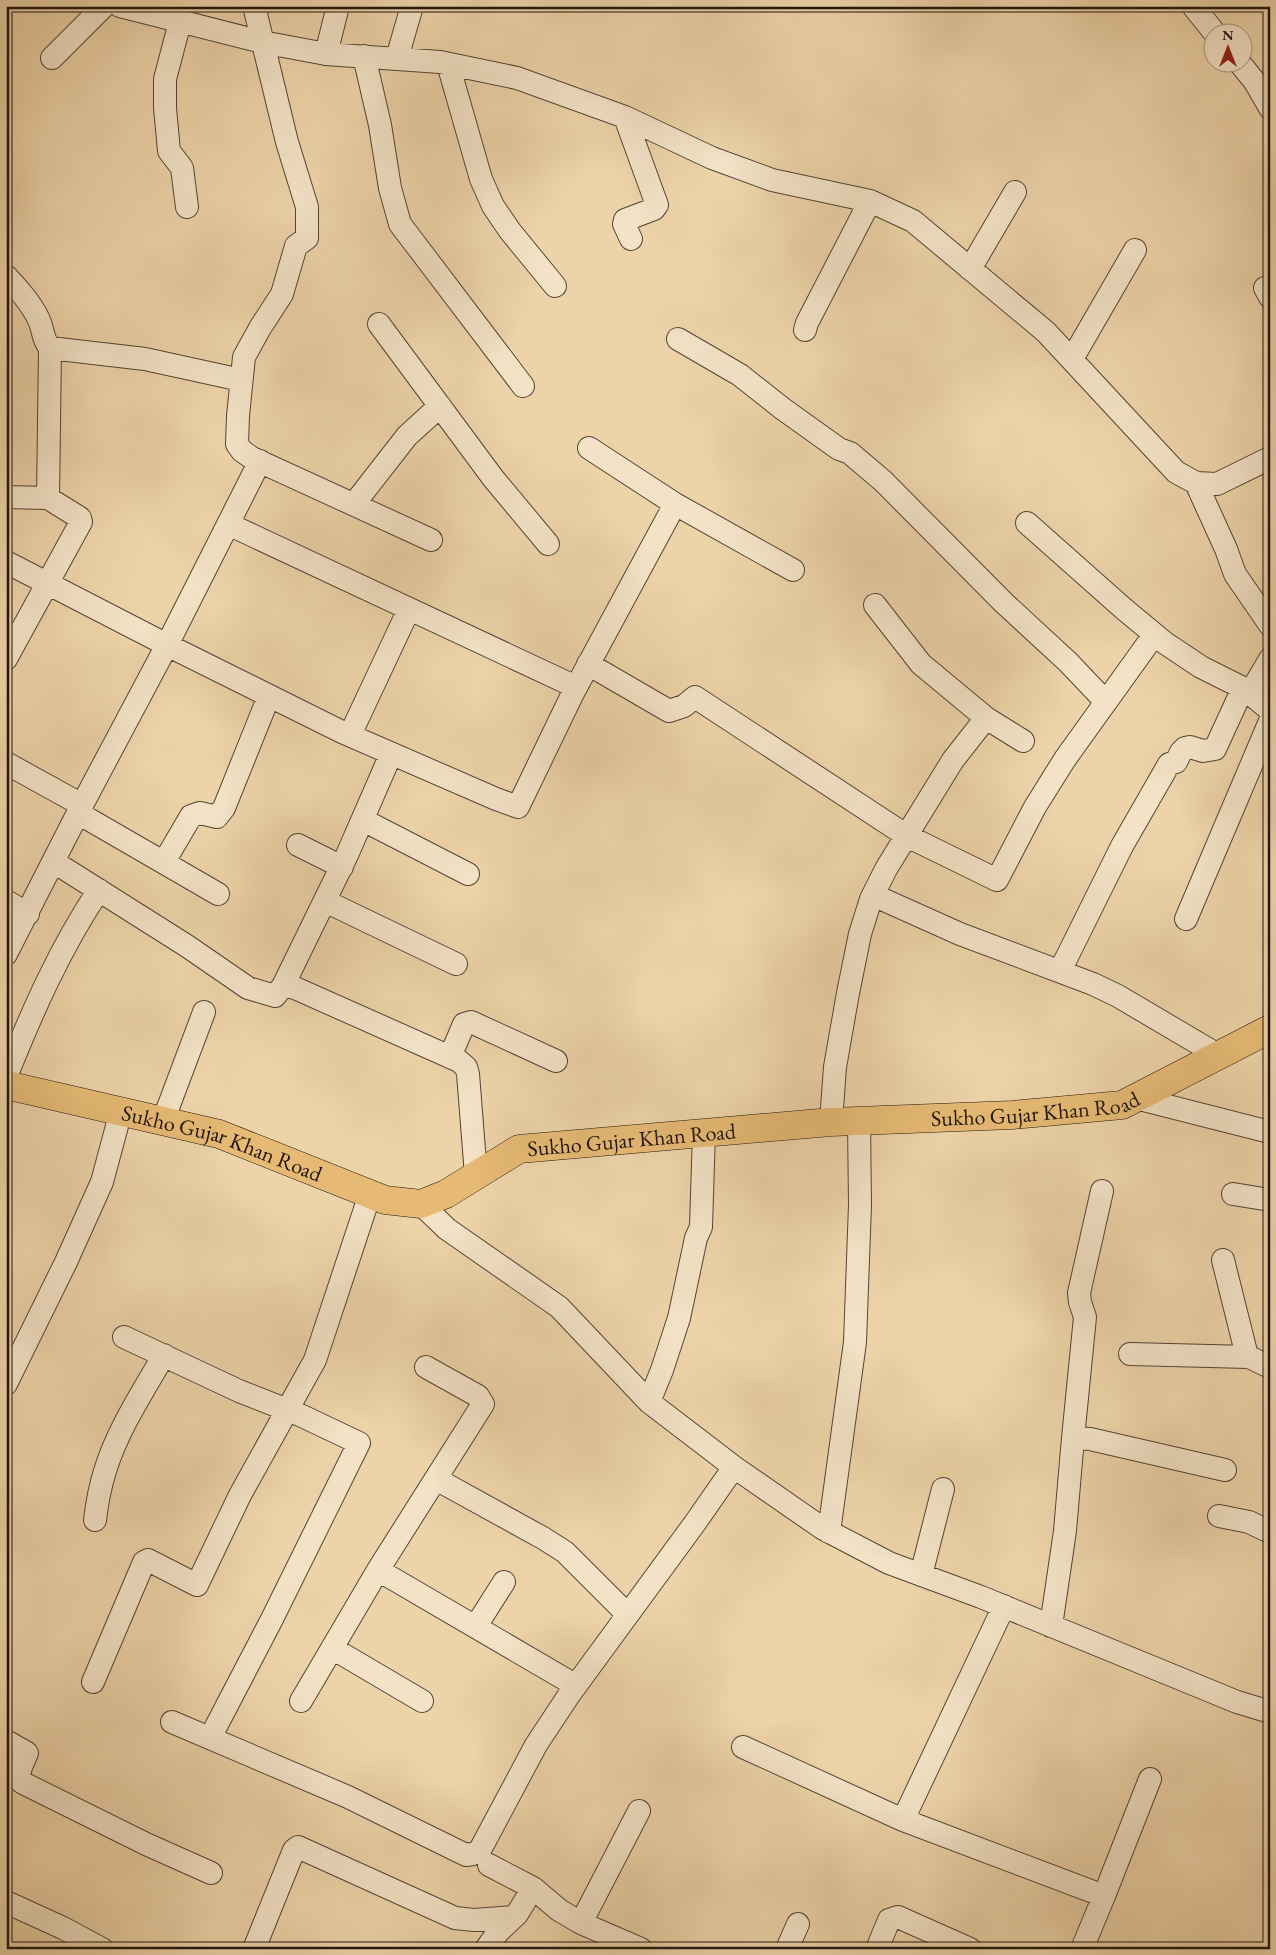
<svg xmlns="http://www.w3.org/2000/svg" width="1276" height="1955" font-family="'EB Garamond',serif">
  <rect width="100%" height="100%" fill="#edd3a8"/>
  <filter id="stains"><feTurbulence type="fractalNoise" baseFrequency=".004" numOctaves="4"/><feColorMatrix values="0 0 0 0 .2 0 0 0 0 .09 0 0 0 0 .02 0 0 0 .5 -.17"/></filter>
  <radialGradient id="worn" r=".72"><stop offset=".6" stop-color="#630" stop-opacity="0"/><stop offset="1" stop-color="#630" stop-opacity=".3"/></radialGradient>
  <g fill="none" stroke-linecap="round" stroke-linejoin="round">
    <g stroke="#534435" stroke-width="24">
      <path id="minor" d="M120,6L262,42L326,54L440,62L517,78L625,117L712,158L772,180L870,201L913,221L1046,332L1176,472L1196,483L1217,484L1270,458
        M254,6L287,142L307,207V238L296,246L282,294L260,328L244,357L238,416L237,444L242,451L252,458L431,540
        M1193,6L1214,32
        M180,22L165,79V108L169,151L182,168L187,207
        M326,54L338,6
        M364,56L380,125L390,188L400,224L523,386
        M52,58L104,6
        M397,58L412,6
        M1239,62L1255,82L1270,108
        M448,64L481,179L493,206L510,231L555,286
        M625,117L657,205L654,209L625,220L624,224L631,239
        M970,269L1015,192
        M6,276C19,290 31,303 39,320C44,331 42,339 50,348L145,359L241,380
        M1265,288L1270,297
        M379,324L493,478L548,544
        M805,330L807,323L870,201
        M678,339L740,375L783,409L839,449L850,453L883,481L1004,603L1068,662L1106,702
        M1072,359L1135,250
        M589,448L675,504L793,570
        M1196,483L1226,549L1235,574L1270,625
        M6,497L48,498L80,518L81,522L6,659
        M48,498L50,348
        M354,504L407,436L440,406
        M1027,523L1124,609L1165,643L1201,667L1243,688L1270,710
        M228,524L576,687
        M6,562L167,645L342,732L496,799L518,807L573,693L675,504
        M875,605L921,664L986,718L1023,741
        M588,664L669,711L684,706L695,697L907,836L997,880L1035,807L1065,759L1154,635
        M1250,693L1270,659
        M350,735L409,609
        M6,763L82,805
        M78,813L218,894
        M363,820L468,874
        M298,845L342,867
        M54,862L187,946L248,988L275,996L283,986L295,988L459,1061L466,1067L468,1074L476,1175
        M164,862L191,816L200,813L217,817L224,808L269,696
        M873,895L960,934L1093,984L1118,996L1218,1055
        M6,901L28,914
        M325,901L456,964
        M1186,919L1270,721
        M6,954L82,805L167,645L260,461
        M1060,971L1122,846L1169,764L1176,762L1181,752L1185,748L1190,747L1203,751L1215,749L1243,688
        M283,986L347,855L391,754
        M450,1057L464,1024L471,1022L556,1061
        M6,1077C32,1012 60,948 99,890
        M1136,1098L1270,1132
        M163,1121L204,1012
        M831,1122L835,1067L848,993L860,934L871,899L886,869L953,760L986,718
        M1233,1194L1270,1200
        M421,1204L447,1229L559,1307L649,1402L734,1467L822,1528L889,1563L981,1597L1237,1702L1270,1712
        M1223,1260L1246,1352L1249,1357L1270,1367
        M124,1337L239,1391L300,1415L359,1443L272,1619L210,1738
        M1130,1354L1249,1357
        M6,1384L66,1262L102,1182L121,1111
        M649,1402L662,1370L679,1318L696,1238L701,1227L704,1132
        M1073,1438L1085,1317L1080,1302L1079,1293L1102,1191
        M436,1479L543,1538L565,1552L627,1614
        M1219,1516L1249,1522L1270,1532
        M95,1520C97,1503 100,1487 105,1471C117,1431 143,1391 164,1355
        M829,1532L855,1342L860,1205L859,1121
        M378,1570L575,1685
        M921,1575L943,1489
        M476,1626L504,1582
        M1051,1626L1065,1531L1073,1438L1090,1439L1225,1470
        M332,1648L422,1701
        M93,1682L144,1562L148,1560L197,1585L240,1495L315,1360L370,1194
        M301,1701L378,1570L483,1404L478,1396L426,1367
        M172,1722L348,1797L466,1855L473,1854L480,1850L536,1745L569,1695L695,1523L734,1467
        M6,1741L27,1753L21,1767L18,1779L23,1783L146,1844L211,1873
        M743,1747L903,1820L1104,1896L1150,1779
        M903,1820L1004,1606
        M489,1865L533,1888L559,1910L581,1923L641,1949
        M6,1902L63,1928L102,1949
        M581,1923L639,1811
        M254,1949L294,1850L298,1847L455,1918L474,1920L514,1917
        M486,1949L498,1932L517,1914L533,1888
        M787,1949L798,1924
        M877,1949L889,1920L898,1917L970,1949
        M1082,1949L1104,1896"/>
    </g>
    <g stroke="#20140f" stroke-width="29">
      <g id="major">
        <path id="s1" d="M6,1085L219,1134L385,1200L421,1204L446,1194L519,1149L831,1122L1012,1115L1122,1105L1270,1029"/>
      </g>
    </g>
    <use href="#minor" stroke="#f3e2c6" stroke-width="22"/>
    <use href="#major" stroke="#e6ba74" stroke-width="28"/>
  </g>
  <g text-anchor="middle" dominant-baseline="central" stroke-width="4.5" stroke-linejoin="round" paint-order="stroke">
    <g font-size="22" fill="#20140f" stroke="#f3e2c6">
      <text stroke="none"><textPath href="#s1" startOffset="1064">Sukho Gujar Khan Road</textPath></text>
      <text stroke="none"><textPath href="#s1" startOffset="659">Sukho Gujar Khan Road</textPath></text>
      <text stroke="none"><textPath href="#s1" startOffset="224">Sukho Gujar Khan Road</textPath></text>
    </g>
  </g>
  <rect width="1276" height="1955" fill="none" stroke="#edd3a8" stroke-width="25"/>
  <rect x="8" y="8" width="1261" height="1940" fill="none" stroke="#20140f" stroke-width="2.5"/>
  <rect x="12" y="12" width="1251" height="1930" fill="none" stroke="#20140f"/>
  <g transform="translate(1228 48)"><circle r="24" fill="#f3e2c6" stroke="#9f907d"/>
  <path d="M0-4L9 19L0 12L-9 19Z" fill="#8f2418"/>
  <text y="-8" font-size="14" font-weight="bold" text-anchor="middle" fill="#20140f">N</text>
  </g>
  <rect width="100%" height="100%" filter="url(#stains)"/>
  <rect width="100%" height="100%" fill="url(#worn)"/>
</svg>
